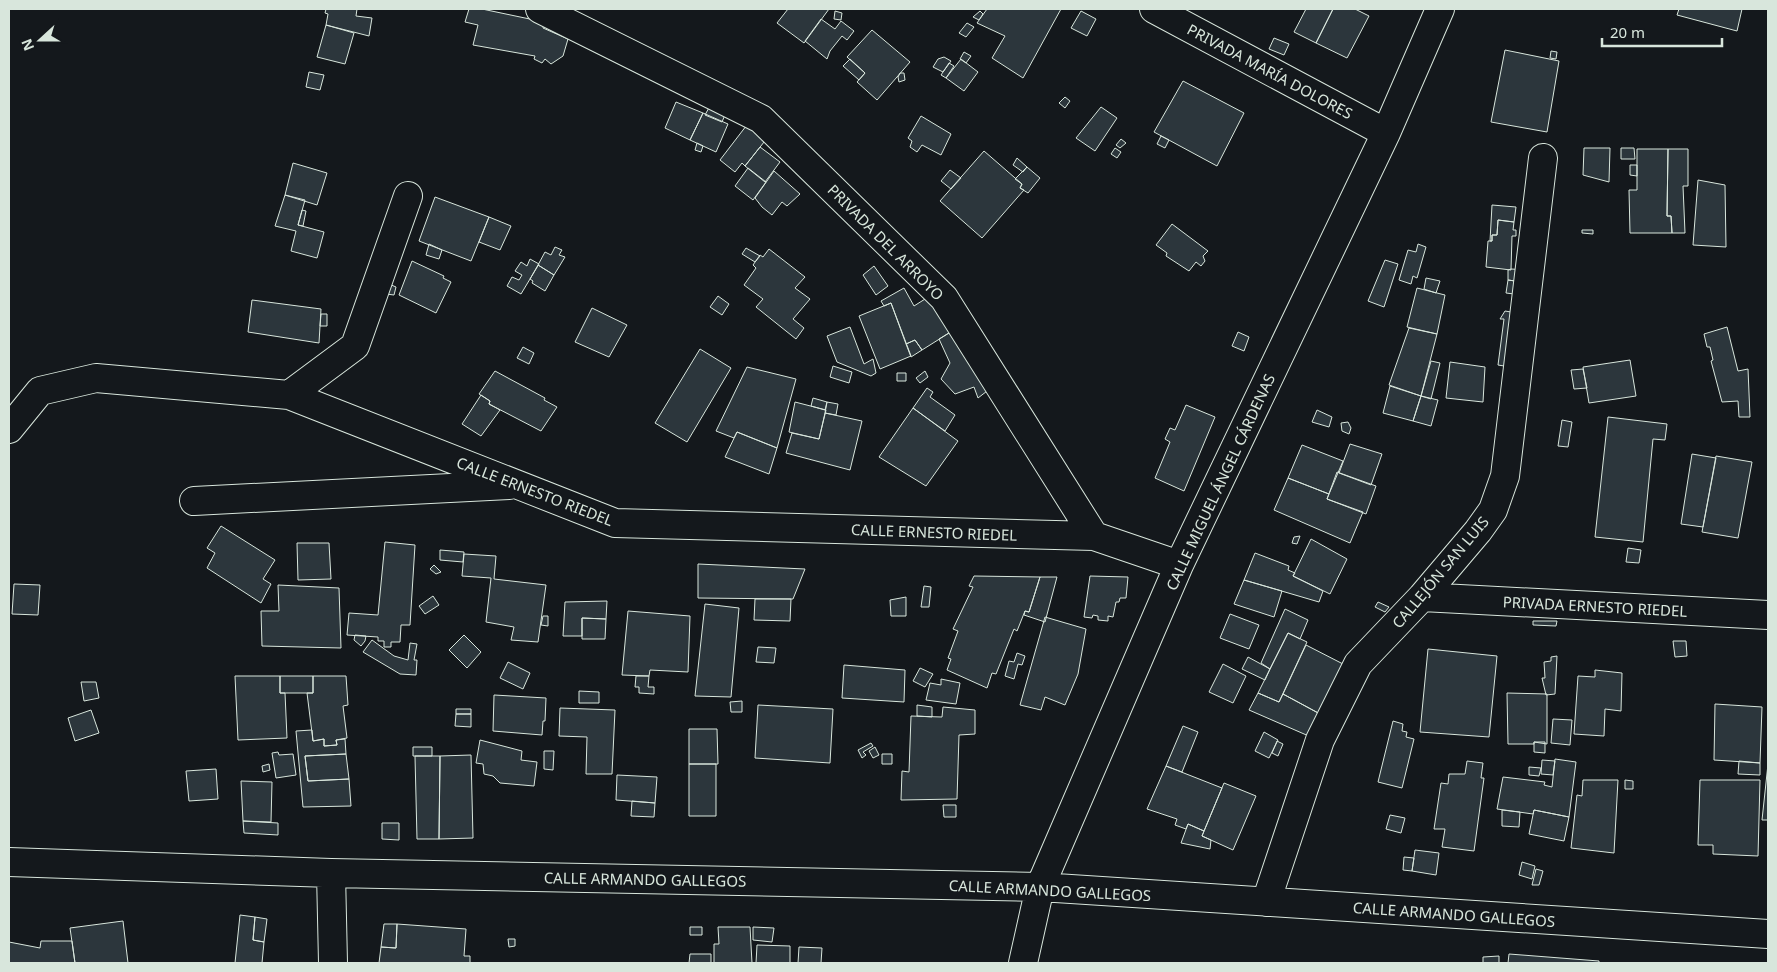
<svg xmlns="http://www.w3.org/2000/svg" width="1777" height="972" font-family="'Noto Sans',sans-serif">
  <rect width="100%" height="100%" fill="#14181c"/>
  <path fill="#2c363c" stroke="#d8e6dc" d="M326,9H357L356,16L372,18L369,36L326,25L328,14L325,13Z
    M469,9H482L544,22L543,28L568,39L563,56L551,64L545,59L542,63L534,59L535,56L473,45L478,25L465,22Z
    M788,9H829L804,43L777,23Z
    M987,9H1061L1023,78L992,58L1005,36L977,23Z
    M1306,9H1333L1316,43L1294,32Z
    M1333,9H1355L1369,16L1347,58L1316,43Z
    M1679,9H1742L1737,31L1677,15Z
    M835,11L842,13L841,20L834,19Z
    M980,11L983,14L979,20L973,17Z
    M1081,11L1096,19L1087,36L1071,28Z
    M821,19L835,29L841,21L854,31L847,40L842,36L830,51L827,59L805,41Z
    M967,23L974,27L966,37L959,33Z
    M326,25L354,33L345,64L317,57Z
    M872,30L910,62L877,100L857,82L865,73L847,57Z
    M1274,38L1289,44L1284,55L1269,49Z
    M1505,50L1559,61L1547,132L1491,122Z
    M1551,51L1557,52L1556,59L1550,58Z
    M964,52L971,56L966,63L960,59Z
    M944,57L951,61L943,72L933,67L938,59Z
    M850,59L865,73L859,80L843,66Z
    M961,59L978,72L964,91L946,78Z
    M949,63L954,66L946,78L941,75Z
    M309,72L324,75L320,90L306,87Z
    M900,73H904L905,80L899,82L898,77Z
    M1183,81L1244,113L1217,166L1154,132Z
    M1065,97L1070,101L1065,108L1059,103Z
    M676,102L703,113L690,140L665,128Z
    M711,104L729,105L722,122L705,115Z
    M1101,107L1117,118L1095,151L1076,138Z
    M703,113L728,124L716,152L690,140Z
    M921,116L951,134L941,155L922,145L917,152L910,147L912,141L908,138Z
    M753,117L772,132L745,166L742,163L735,172L720,160Z
    M1161,136L1169,140L1165,148L1157,144Z
    M1121,139L1126,143L1120,148L1116,145Z
    M697,143L703,146L701,152L695,150Z
    M760,147L780,162L765,182L745,166Z
    M1115,148L1121,152L1117,158L1111,154Z
    M1584,148H1610L1609,182L1583,175Z
    M1621,148H1634L1635,159H1621Z
    M1637,149H1668L1667,216H1671L1672,233H1630L1629,190H1637Z
    M1668,149H1688V186H1683L1685,233H1672L1671,216H1667Z
    M984,151L1022,184L1020,188L1024,190L982,238L940,201Z
    M1017,158L1027,167L1023,172L1013,165Z
    M293,163L327,173L317,205L285,195Z
    M1630,165H1637V176L1630,175Z
    M1027,167L1040,178L1028,193L1020,188L1022,184L1015,179Z
    M748,168L766,182L753,200L735,186Z
    M950,170L961,178L951,189L941,181Z
    M774,171L800,194L787,206L782,202L772,215L762,207L755,198Z
    M1698,180L1725,185L1726,247L1693,245Z
    M285,195L305,200L298,225L324,232L317,258L291,251L296,231L275,226Z
    M435,197L489,217L471,261L419,241Z
    M1492,205L1516,207L1514,222L1498,220L1497,235H1492V241H1490Z
    M302,210L306,211L303,226L298,225Z
    M489,217L511,226L500,250L479,242Z
    M1498,220L1514,222L1513,230H1516V236H1512L1511,270L1486,267L1488,241H1492V235H1497Z
    M1172,224L1208,251L1203,256L1205,261L1201,266L1196,262L1189,271L1166,256L1167,253L1156,245Z
    M1582,230H1593V234L1582,233Z
    M429,244L442,250L439,259L426,255Z
    M1418,244L1426,247L1417,278L1413,276L1411,284L1399,280L1408,250L1416,252Z
    M555,247L562,250L559,255L565,257L554,275L538,265L545,252L551,255Z
    M746,248L760,256L755,262L742,254Z
    M769,249L805,277L795,288L810,299L793,319L804,328L796,339L756,307L763,299L744,285L756,268L753,265L760,255L763,257Z
    M530,259L539,264L521,294L507,286L512,277L519,280L522,275L515,271L521,262L527,266Z
    M1385,260L1398,264L1384,307L1368,301Z
    M412,261L444,276L443,278L451,282L436,313L399,295Z
    M538,265L554,275L545,291L532,283L533,281L530,279Z
    M874,266L888,286L876,295L863,275Z
    M1511,269L1528,270L1515,281L1508,280V270Z
    M1426,278L1440,281L1436,293L1424,289Z
    M1508,280L1515,281L1514,294L1506,293Z
    M389,284L396,287L394,295L386,294Z
    M904,288L914,306L933,294L957,328L922,350L915,340L906,344L891,303L884,306L881,301Z
    M1417,288L1445,295L1437,334L1407,327Z
    M718,296L729,304L722,315L710,307Z
    M252,300L321,309L319,343L248,332Z
    M891,303L911,356L880,369L859,316Z
    M592,308L627,325L609,357L575,342Z
    M1505,311L1523,314L1516,368L1498,365L1504,319H1500Z
    M321,314H327V326H320Z
    M850,327L864,364L873,359L876,373L871,376L837,362L827,336Z
    M1727,327L1738,371L1748,369L1750,417H1739L1738,401L1722,402L1711,361L1713,360L1710,347H1707L1704,334Z
    M957,328L991,388L978,398L974,387L955,394L941,379L950,363L939,339Z
    M1409,328L1437,334L1421,396L1389,385Z
    M1238,332L1249,337L1244,351L1232,346Z
    M915,340L922,350L911,357L906,344Z
    M523,347L534,353L529,364L517,358Z
    M700,349L731,368L687,442L655,423Z
    M1630,360L1636,396L1589,403L1583,367Z
    M1431,361L1440,363L1431,399L1421,396Z
    M1450,362L1485,367L1483,402L1446,398Z
    M833,366L852,372L849,383L830,377Z
    M747,367L796,379L777,448L737,432L734,438L716,431Z
    M1583,369L1587,388L1574,389L1571,370Z
    M495,371L545,398L544,400L557,407L541,431L489,404L490,401L479,394Z
    M925,371L928,377L920,383L916,378Z
    M897,373H906V381H897Z
    M1390,386L1421,396L1413,421L1383,413Z
    M927,388L933,392L930,397L955,415L945,431L913,408Z
    M481,395L490,401L489,404L500,410L481,436L462,424Z
    M1421,396L1438,400L1431,426L1413,421Z
    M813,398L827,402L825,410L811,406Z
    M795,402L826,410L819,439L789,432Z
    M827,402L838,404L836,415L825,413Z
    M1186,405L1215,417L1184,491L1155,478L1170,442L1165,439L1170,428L1175,430Z
    M913,408L958,441L926,486L879,457Z
    M1317,410L1332,417L1329,427L1312,422Z
    M825,413L862,421L850,470L786,453L792,433L819,439Z
    M1608,417L1667,424L1665,440L1653,439L1643,542L1595,537Z
    M1562,420L1572,422L1568,447L1558,446Z
    M1348,422L1351,428L1349,434L1342,431L1341,423Z
    M737,432L777,448L769,474L725,457Z
    M1350,444L1382,454L1371,485L1339,473Z
    M1302,445L1343,461L1329,494L1288,478Z
    M1692,454L1716,458L1703,527L1681,524Z
    M1716,456L1752,462L1738,538L1702,532Z
    M1337,472L1376,486L1366,514L1327,499Z
    M1288,478L1329,494L1327,499L1363,512L1350,543L1274,510Z
    M221,526L275,560L263,579L271,584L261,603L207,568L215,553L207,548Z
    M1300,536L1297,544L1292,543L1294,537Z
    M1311,539L1347,559L1330,594L1293,576Z
    M385,542L415,545L410,625H401L400,642H391V647H384V641H378V637L347,635L349,613L378,615Z
    M297,543H329L331,579L298,580Z
    M1628,548L1641,550L1639,563L1626,562Z
    M440,550L464,552L463,562L440,560Z
    M1255,553L1289,566L1288,570L1295,573L1293,576L1323,591L1319,602L1244,580Z
    M464,554L496,556L494,579L546,585L538,642L511,640L514,627L486,622L491,578L462,576Z
    M698,564L805,569L793,599L698,598Z
    M434,565L441,572L436,574L430,569Z
    M974,576L1040,577L1029,612L1025,611L1017,631L1014,629L996,674L992,673L987,688L947,670L951,659L948,658L958,631L953,629L973,587L969,586Z
    M1090,576L1128,577L1126,598H1120L1119,602H1116L1113,617L1108,616V621L1098,620V616L1093,615L1092,618L1084,617Z
    M1040,577H1057L1045,622L1024,615L1025,611L1029,612Z
    M1244,580L1282,591L1274,617L1234,604Z
    M14,584L40,585L38,615L12,614Z
    M278,585L339,588L341,648L262,646L261,611H279Z
    M924,586L931,587L929,607H921Z
    M433,596L439,605L425,614L419,606Z
    M906,597V616H891L890,600Z
    M755,599H791L790,621L754,620Z
    M607,601L606,619L582,618V636H563L565,602Z
    M1378,602L1389,607L1385,612L1375,607Z
    M705,604L739,608L731,697L695,696Z
    M1285,609L1308,620L1300,639L1288,633L1270,669L1261,663Z
    M628,611L690,616L688,672L650,670L649,676L622,675Z
    M1230,614L1259,625L1249,649L1220,638Z
    M543,616H548V626L541,625Z
    M1045,617L1086,629L1078,674L1065,705L1045,697L1041,710L1020,705Z
    M582,618L606,619L605,639H582Z
    M1533,621H1557L1556,626L1533,625Z
    M1288,633L1307,642L1279,702L1258,693Z
    M355,635L366,636L365,641L361,646L354,640Z
    M464,635L481,652L467,668L449,650Z
    M372,640L394,656L408,660L410,643L417,644L414,660H417L416,675L400,674L363,652Z
    M1673,641H1686L1687,656L1675,657Z
    M1306,645L1343,664L1318,713L1283,694Z
    M758,647L776,648L774,663L756,662Z
    M1428,649L1497,656L1489,737L1420,732Z
    M1017,653L1025,656L1022,665L1018,664L1014,679L1005,676L1009,661L1014,662Z
    M1557,656L1555,694L1546,695L1542,678H1545L1544,662L1551,661V657Z
    M1248,657L1270,669L1265,680L1242,669Z
    M508,662L530,673L523,689L500,678Z
    M1223,664L1246,676L1233,703L1209,692Z
    M844,665L905,670L904,702L842,698Z
    M920,668L933,674L925,687L913,681Z
    M1595,670L1622,673L1621,711L1605,709L1604,736L1574,734L1578,676L1595,677Z
    M235,676H280V693H285L287,738L238,740Z
    M280,676H313V693H280Z
    M313,676H346L348,705L343,706L347,738L336,740L337,745L324,746V739L313,741L307,693H313Z
    M636,676H649L648,687H654V694L639,693V687H635Z
    M941,679L960,683L956,704L926,700L930,683L941,685Z
    M81,682H96L99,698L84,701Z
    M579,691L599,692V703H579Z
    M1258,693L1279,702L1283,694L1324,716L1311,737L1249,710Z
    M1507,693L1547,694V744L1534,742V744H1508Z
    M494,695L546,698L545,721H543L542,735L493,731Z
    M742,701V712H731L730,702Z
    M1715,704L1762,707L1760,763L1714,760Z
    M758,705L833,709L830,763L755,758Z
    M917,705L932,707V717L917,716Z
    M943,707L975,710V734L959,735L957,799L901,800L902,771L909,772L911,716L942,717Z
    M560,708L615,710L612,774H586L587,737L559,736Z
    M456,709H471V714H456Z
    M91,710L99,733L75,741L68,718Z
    M456,714H471V727L455,726Z
    M1553,719L1572,720L1570,745L1551,743Z
    M1393,721L1403,724L1402,731L1407,732L1406,737L1414,739L1402,788L1378,782Z
    M1183,726L1198,732L1182,772L1166,766Z
    M689,729H717L718,764H689Z
    M312,730L313,741L324,739V746L337,745L336,740L345,739L346,754L305,756L308,781L349,779L351,806L303,807L296,731Z
    M1264,732L1278,740L1269,758L1255,751Z
    M480,740L522,751L521,760L537,762L534,786L500,783L493,776L484,774L483,764L476,763Z
    M1277,741L1283,744L1278,756L1272,753Z
    M1534,742H1545V753L1534,752Z
    M871,743L873,746L863,752L866,755L862,758L858,750Z
    M413,747H432V756H413Z
    M875,747L879,755L873,758L869,751Z
    M544,751H554L553,770L544,769Z
    M278,752L279,755L293,754L296,775L276,778L272,753Z
    M346,754L349,779L308,781L305,756Z
    M882,754H892V764H882Z
    M471,755L473,838L439,839L440,756Z
    M415,756H440L439,839H417Z
    M1555,759L1576,762L1569,817L1534,810L1533,814L1497,809L1503,777L1545,782L1544,785L1552,787Z
    M1542,760L1555,761L1553,775L1541,774Z
    M1467,761L1483,763L1481,778H1484L1474,851L1442,847L1445,829H1434L1441,783L1448,784L1449,774H1465Z
    M1739,761L1760,763V775L1738,774Z
    M269,764L270,770L263,772L262,766Z
    M689,764H716V816H689Z
    M1768,764V820H1762Z
    M1166,766L1222,788L1204,831L1188,824L1186,829L1175,825L1177,819L1147,809Z
    M1529,767L1541,768L1539,776L1529,775Z
    M216,769L218,799L189,801L186,771Z
    M617,775L657,777L655,803L616,800Z
    M1583,780H1618L1614,853L1571,848L1577,795L1582,796Z
    M1625,780L1633,781V789H1625Z
    M1700,780H1760L1758,856L1713,854V845H1698Z
    M241,781L272,782L271,822L243,821Z
    M1224,783L1256,796L1233,850L1202,836Z
    M632,801L655,803L654,817L631,816Z
    M943,805H956V817H944Z
    M1502,810L1520,812L1519,827L1502,826Z
    M1534,810L1569,817L1564,841L1529,834Z
    M1390,815L1405,818L1401,833L1386,829Z
    M243,821L278,823V835L244,833Z
    M382,823H399V840L382,839Z
    M1188,824L1204,831L1202,836L1211,840L1210,849L1181,843Z
    M1415,850L1439,853L1436,875L1412,871Z
    M1404,857L1414,858L1412,871L1403,870Z
    M1522,862L1535,866L1532,879L1519,875Z
    M1536,869L1543,871L1539,885H1532Z
    M240,915L255,917L253,940L264,942L262,963H235Z
    M255,917L267,919L264,942L253,940Z
    M123,921L128,963H75L70,928Z
    M384,924H397L396,948L381,947Z
    M397,924L466,929L464,956H470V963H379L381,947L396,948Z
    M690,927H702V935H690Z
    M718,927H750L752,963H714V944H719Z
    M753,927L774,928L772,942L753,940Z
    M508,939H515V946L509,947Z
    M41,941H72L75,963H9V942L40,948Z
    M757,945L790,946V963H756Z
    M799,947L822,948L821,963H798Z
    M690,954H711V963H689Z
    M1509,954L1599,961V963H1508Z
    M1499,956V963H1483V957Z"/>
  <g fill="none" stroke-linecap="round" stroke-linejoin="round">
    <g stroke="#d8e6dc" stroke-width="30">
      <path id="minor" d="M540,9L761,119L944,298L1094,536L1179,565
        M1154,9L1386,133
        M289,395L355,346L408,196
        M9,429L40,391L96,378L289,395L615,523L1094,536
        M194,501L509,485
        M1422,597L1768,615
        M9,862L331,873L1040,887L1768,934
        M331,873L333,963
        M1266,902L1320,740L1358,664L1422,597L1478,531L1493,510L1505,476L1543,158
        M1023,963L1040,887L1179,565L1386,133L1440,9"/>
    </g>
    <use href="#minor" stroke="#14181c" stroke-width="28"/>
  </g>
  <g text-anchor="middle" dominant-baseline="central" stroke-width="4" stroke-linejoin="round" paint-order="stroke">
    <g font-size="15" fill="#d8e6dc" stroke="#14181c">
      <text transform="translate(1270 71) rotate(28)">PRIVADA MARÍA DOLORES</text>
      <text transform="translate(886 242) rotate(45)">PRIVADA DEL ARROYO</text>
      <text transform="translate(1220 482) rotate(-65)">CALLE MIGUEL ÁNGEL CÁRDENAS</text>
      <text transform="translate(535 491) rotate(21)">CALLE ERNESTO RIEDEL</text>
      <text transform="translate(934 532) rotate(2)">CALLE ERNESTO RIEDEL</text>
      <text transform="translate(1440 572) rotate(-50)">CALLEJÓN SAN LUIS</text>
      <text transform="translate(1595 606) rotate(3)">PRIVADA ERNESTO RIEDEL</text>
      <text transform="translate(645 879) rotate(1)">CALLE ARMANDO GALLEGOS</text>
      <text transform="translate(1050 890) rotate(3)">CALLE ARMANDO GALLEGOS</text>
      <text transform="translate(1454 914) rotate(4)">CALLE ARMANDO GALLEGOS</text>
    </g>
  </g>
  <rect width="1777" height="972" fill="none" stroke="#d8e6dc" stroke-width="20"/>
  <g transform="translate(40 40) rotate(249)" stroke="#14181c" stroke-width="4" paint-order="stroke">
  <path d="M0-4L9 19L0 12L-9 19Z" fill="#d8e6dc"/>
  <text y="-8" font-size="14" font-weight="bold" text-anchor="middle" fill="#d8e6dc">N</text>
  </g>
  <path d="M1602 38v8h120v-8" fill="none" stroke="#d8e6dc" stroke-width="2.5"/>
  <text x="1610" y="38" font-size="15" fill="#d8e6dc" stroke="#14181c" stroke-width="4" paint-order="stroke">20 m</text>
</svg>
